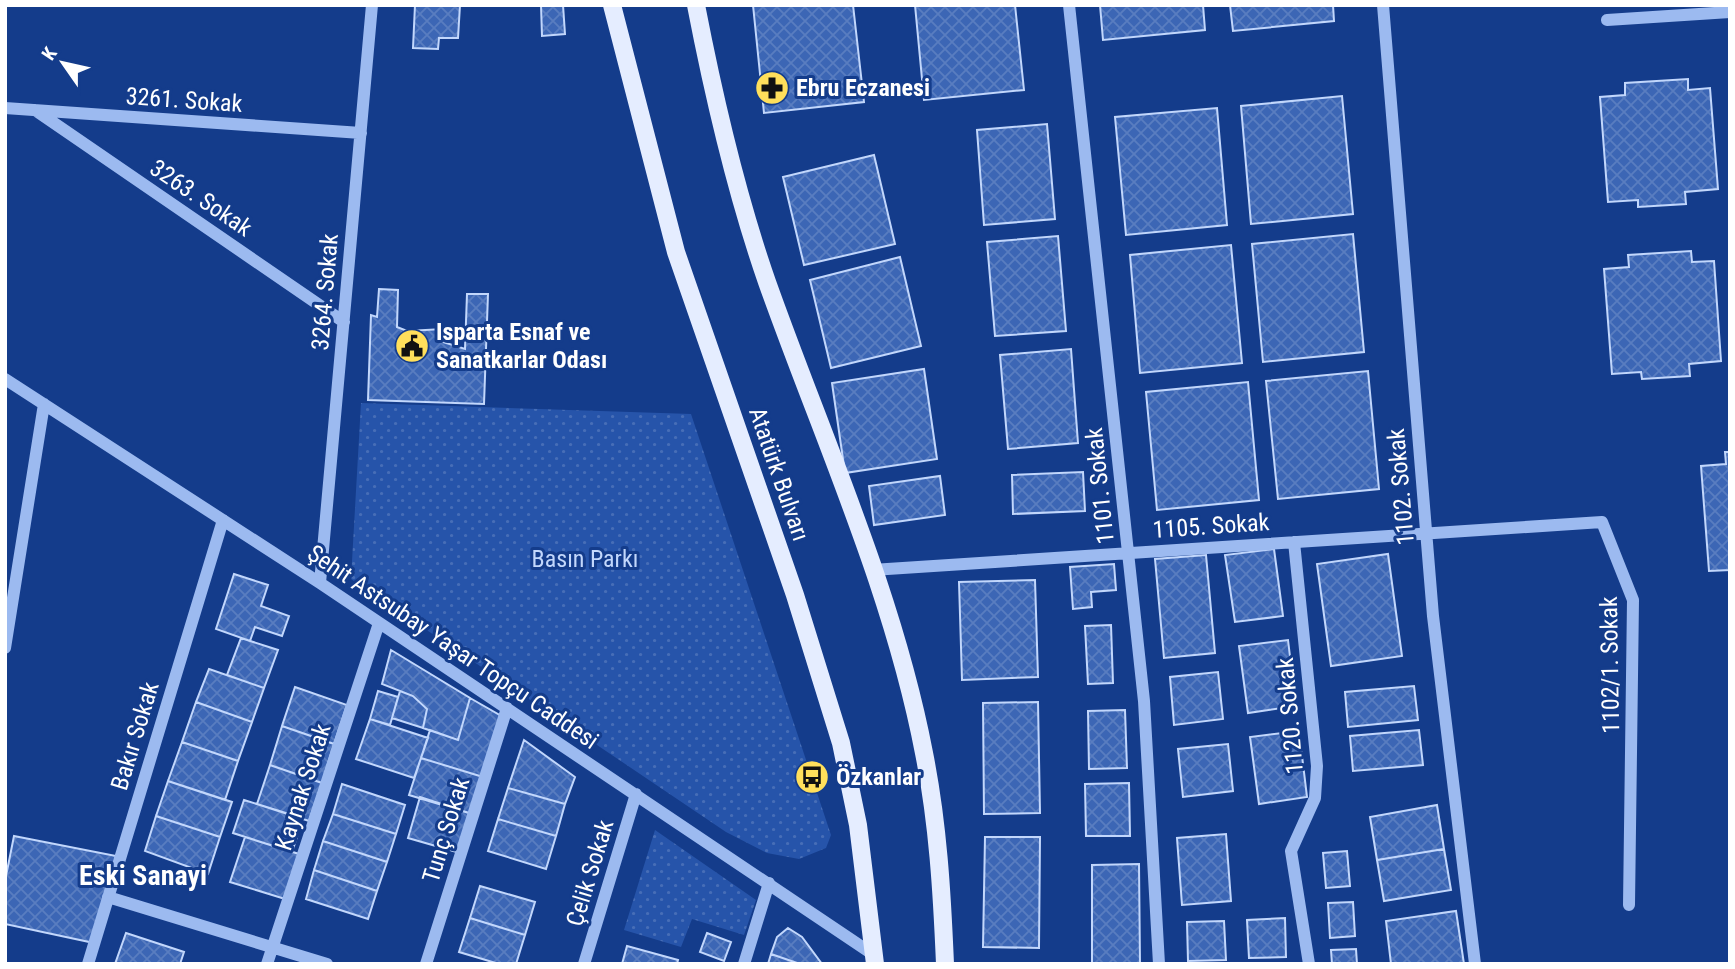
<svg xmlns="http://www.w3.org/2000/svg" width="1735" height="969" font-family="'Roboto Condensed',sans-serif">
  <defs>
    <pattern id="grass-dots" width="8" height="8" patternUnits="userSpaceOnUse" patternTransform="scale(1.75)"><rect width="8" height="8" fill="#2654aa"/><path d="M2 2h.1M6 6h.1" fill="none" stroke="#476eb7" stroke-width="1.8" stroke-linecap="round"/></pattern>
    <pattern id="building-cross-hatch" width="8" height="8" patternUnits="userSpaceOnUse" patternTransform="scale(1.75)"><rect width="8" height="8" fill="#3c66b5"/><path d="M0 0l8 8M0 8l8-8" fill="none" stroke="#597dc0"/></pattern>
  </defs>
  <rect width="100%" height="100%" fill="#143c8b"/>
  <path fill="url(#grass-dots)" d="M361,403L691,414L831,835L826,848L799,859L767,853L726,832L351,579Z
    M655,830L756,900L744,935L692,919L681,947L624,930Z"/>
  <path fill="url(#building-cross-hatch)" stroke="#c2d7fc" stroke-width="2" d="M415,5H460L458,38H439L438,49L413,48Z
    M541,5H563L565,34L542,36Z
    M753,5H853L864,102L764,113Z
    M915,5H1015L1024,90L924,100Z
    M1100,5H1203L1205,30L1103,40Z
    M1230,5H1333L1334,21L1233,31Z
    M1688,79V90L1710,88L1718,189L1685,192L1686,204L1638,207V200L1608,202L1600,97L1625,95V83Z
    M1342,96L1353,214L1251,224L1241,106Z
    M1217,108L1227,225L1126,235L1115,117Z
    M1047,124L1055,219L984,225L977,130Z
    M874,155L895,244L804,265L783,177Z
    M1353,234L1364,352L1263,362L1252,244Z
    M1058,236L1066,331L995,336L987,242Z
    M1231,245L1242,363L1140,373L1130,255Z
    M1691,251L1692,262L1714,261L1721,361L1689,364L1690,376L1642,379L1641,372L1612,374L1604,269L1629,267L1628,255Z
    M900,257L921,346L831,368L810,280Z
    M379,289L398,290L397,327L407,331L443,329V342L465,349L467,294H488L484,404L368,400L371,315L377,317Z
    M1071,349L1078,443L1008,449L1000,355Z
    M924,369L937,459L845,473L832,383Z
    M1368,371L1379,489L1278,499L1266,381Z
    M1248,382L1259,500L1157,510L1146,392Z
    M1725,452H1730V570L1709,571L1701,466L1726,464Z
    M1083,472L1085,511L1013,514L1012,475Z
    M940,476L945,515L874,525L869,486Z
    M1274,549L1283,616L1235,622L1225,555Z
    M1388,554L1402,656L1331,666L1317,564Z
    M1206,555L1215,653L1164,658L1155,559Z
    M1114,564L1116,590L1091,592L1092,607L1073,609L1070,567Z
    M234,574L268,585L261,606L289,616L282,636L255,627L250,641L216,629Z
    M1035,580L1038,677L962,680L959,582Z
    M1111,625L1113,683L1088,684L1085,626Z
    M241,638L278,650L264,688L227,675Z
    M1288,640L1296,706L1248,713L1239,646Z
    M391,650L470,698L458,740L423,728L427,709L413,696L382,684Z
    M209,669L264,688L252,722L196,702Z
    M1218,672L1223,719L1174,725L1170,677Z
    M1414,686L1418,720L1348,727L1345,692Z
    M295,687L347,705L334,744L282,726Z
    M378,691L398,697L390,725L370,719Z
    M400,691L413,696L427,709L423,728L392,718Z
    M470,698L503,717L483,777L421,758L430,730L458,740Z
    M196,702L252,722L238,761L182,742Z
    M1038,702L1040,813L984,814L983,703Z
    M1125,710L1127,768L1089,769L1088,711Z
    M370,719L428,738L414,778L356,759Z
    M282,726L334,744L322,783L270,765Z
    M1419,730L1423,765L1353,771L1350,736Z
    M1299,731L1307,797L1259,804L1250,737Z
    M524,740L575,777L565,804L508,788Z
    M182,742L238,761L225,800L168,781Z
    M1228,744L1233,791L1183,797L1178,749Z
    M421,758L483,777L472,814L409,795Z
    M270,765L322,783L309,821L257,804Z
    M168,781L232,802L220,837L156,816Z
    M1129,783L1130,836H1086L1085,784Z
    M342,784L405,805L396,834L333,814Z
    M508,788L565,804L556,836L498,819Z
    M420,797L472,814L460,853L408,838Z
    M244,800L292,815L285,833L297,837L292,852L233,833Z
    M1437,805L1444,849L1377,860L1370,817Z
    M333,814L396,834L387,862L323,841Z
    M156,816L220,837L208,874L145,851Z
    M498,819L556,836L546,869L488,851Z
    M1226,834L1231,901L1182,905L1177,838Z
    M14,836L116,856L94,943L5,924V881Z
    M245,837L299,854L285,899L230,882Z
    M985,837H1040L1039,948L983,947Z
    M323,841L387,862L377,891L314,870Z
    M1444,849L1451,890L1384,901L1377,860Z
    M1347,851L1350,886L1326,888L1323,853Z
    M1139,864L1140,964H1092V865Z
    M314,870L377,891L368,919L306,899Z
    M480,886L535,902L525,935L470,918Z
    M1353,902L1355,936L1330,938L1328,903Z
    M1456,911L1464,964H1391L1386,921Z
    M470,918L525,935L516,964H499L459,952Z
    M1285,918L1286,957L1249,958L1247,920Z
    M1224,921L1226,960L1188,961L1187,922Z
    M788,928L802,937L822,964H800L771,954L777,937Z
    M126,933L184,952L180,964H115Z
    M707,933L731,942L724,961L700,952Z
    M627,946L678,960L677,964H622Z
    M1356,949L1357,964H1332L1331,950Z
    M771,954L800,964H768Z"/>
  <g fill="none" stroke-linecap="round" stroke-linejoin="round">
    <path stroke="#9cbaf0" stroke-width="12" d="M1069,5L1144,701L1159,964
      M1383,5L1433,616L1475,964
      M1607,20L1730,12
      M5,108L361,133
      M35,110L344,322
      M5,379L320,583L874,955
      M1294,542L1317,766L1315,798L1291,851L1309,964
      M872,570L1602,522L1633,600L1629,905
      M320,583L372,5
      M5,648L44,404
      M108,897L327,964
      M88,964L223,520
      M267,964L379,623
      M426,964L507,708
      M584,964L636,794
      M744,964L769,883"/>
    <path stroke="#e5edff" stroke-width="18" d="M612,5L676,252L795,595L841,743L858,825L875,964
      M696,5C714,98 736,193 767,282C822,437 893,591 924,753C938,823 942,893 945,964"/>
  </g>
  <defs>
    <g id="pharmacy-disc" transform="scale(1.75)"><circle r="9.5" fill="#ffdf5b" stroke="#143c8b"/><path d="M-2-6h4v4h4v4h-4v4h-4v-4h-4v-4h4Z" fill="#111"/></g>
    <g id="civic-disc" transform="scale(1.75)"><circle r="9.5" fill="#ffdf5b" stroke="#143c8b"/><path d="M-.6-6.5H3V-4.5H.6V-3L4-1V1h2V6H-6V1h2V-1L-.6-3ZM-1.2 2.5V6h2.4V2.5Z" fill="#111"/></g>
    <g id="bus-disc" transform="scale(1.75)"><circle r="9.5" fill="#ffdf5b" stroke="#143c8b"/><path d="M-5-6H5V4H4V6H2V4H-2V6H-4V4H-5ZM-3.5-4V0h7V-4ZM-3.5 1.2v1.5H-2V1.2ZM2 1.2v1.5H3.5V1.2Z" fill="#111"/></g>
  </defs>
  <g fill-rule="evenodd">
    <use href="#pharmacy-disc" x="772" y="88"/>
    <use href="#civic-disc" x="412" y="346"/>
    <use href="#bus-disc" x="812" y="777"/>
  </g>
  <g text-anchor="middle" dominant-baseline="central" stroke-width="6" stroke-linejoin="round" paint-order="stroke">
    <g font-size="24" font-weight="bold" fill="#fff" stroke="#143c8b" text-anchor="start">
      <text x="796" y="88">Ebru Eczanesi</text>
      <text x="436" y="332">Isparta Esnaf ve<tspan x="436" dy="28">Sanatkarlar Odası</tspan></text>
      <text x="836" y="777">Özkanlar</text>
    </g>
    <g font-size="24" fill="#fff" stroke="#143c8b">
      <text transform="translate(184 100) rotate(4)">3261. Sokak</text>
      <text transform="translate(201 198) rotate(34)">3263. Sokak</text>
      <text transform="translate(325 292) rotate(-85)">3264. Sokak</text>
      <text transform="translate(779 474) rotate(71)">Atatürk Bulvarı</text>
      <text transform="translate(1100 486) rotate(-96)">1101. Sokak</text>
      <text transform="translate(1401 487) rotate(-95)">1102. Sokak</text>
      <text transform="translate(1211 526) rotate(-4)">1105. Sokak</text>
      <text transform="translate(453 647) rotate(34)">Şehit Astsubay Yaşar Topçu Caddesi</text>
      <text transform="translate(1610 665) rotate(-91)">1102/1. Sokak</text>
      <text transform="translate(1290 716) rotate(-95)">1120. Sokak</text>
      <text transform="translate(135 736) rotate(-73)">Bakır Sokak</text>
      <text transform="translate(303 787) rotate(-72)">Kaynak Sokak</text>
      <text transform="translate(446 830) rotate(-73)">Tunç Sokak</text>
      <text transform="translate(590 873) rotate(-73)">Çelik Sokak</text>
    </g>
    <g font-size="24" fill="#c2d7fc" stroke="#143c8b">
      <text x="585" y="559">Basın Parkı</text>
    </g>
    <g font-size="28" font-weight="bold" fill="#fff" stroke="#143c8b">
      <text x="143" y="875">Eski Sanayi</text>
    </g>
  </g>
  <rect width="1735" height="969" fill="none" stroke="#ffffff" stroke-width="14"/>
  <g transform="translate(63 63) rotate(304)" stroke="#143c8b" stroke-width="5" paint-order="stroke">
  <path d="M0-5L12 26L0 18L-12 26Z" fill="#ffffff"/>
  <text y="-10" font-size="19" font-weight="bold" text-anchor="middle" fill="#ffffff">K</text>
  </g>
</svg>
